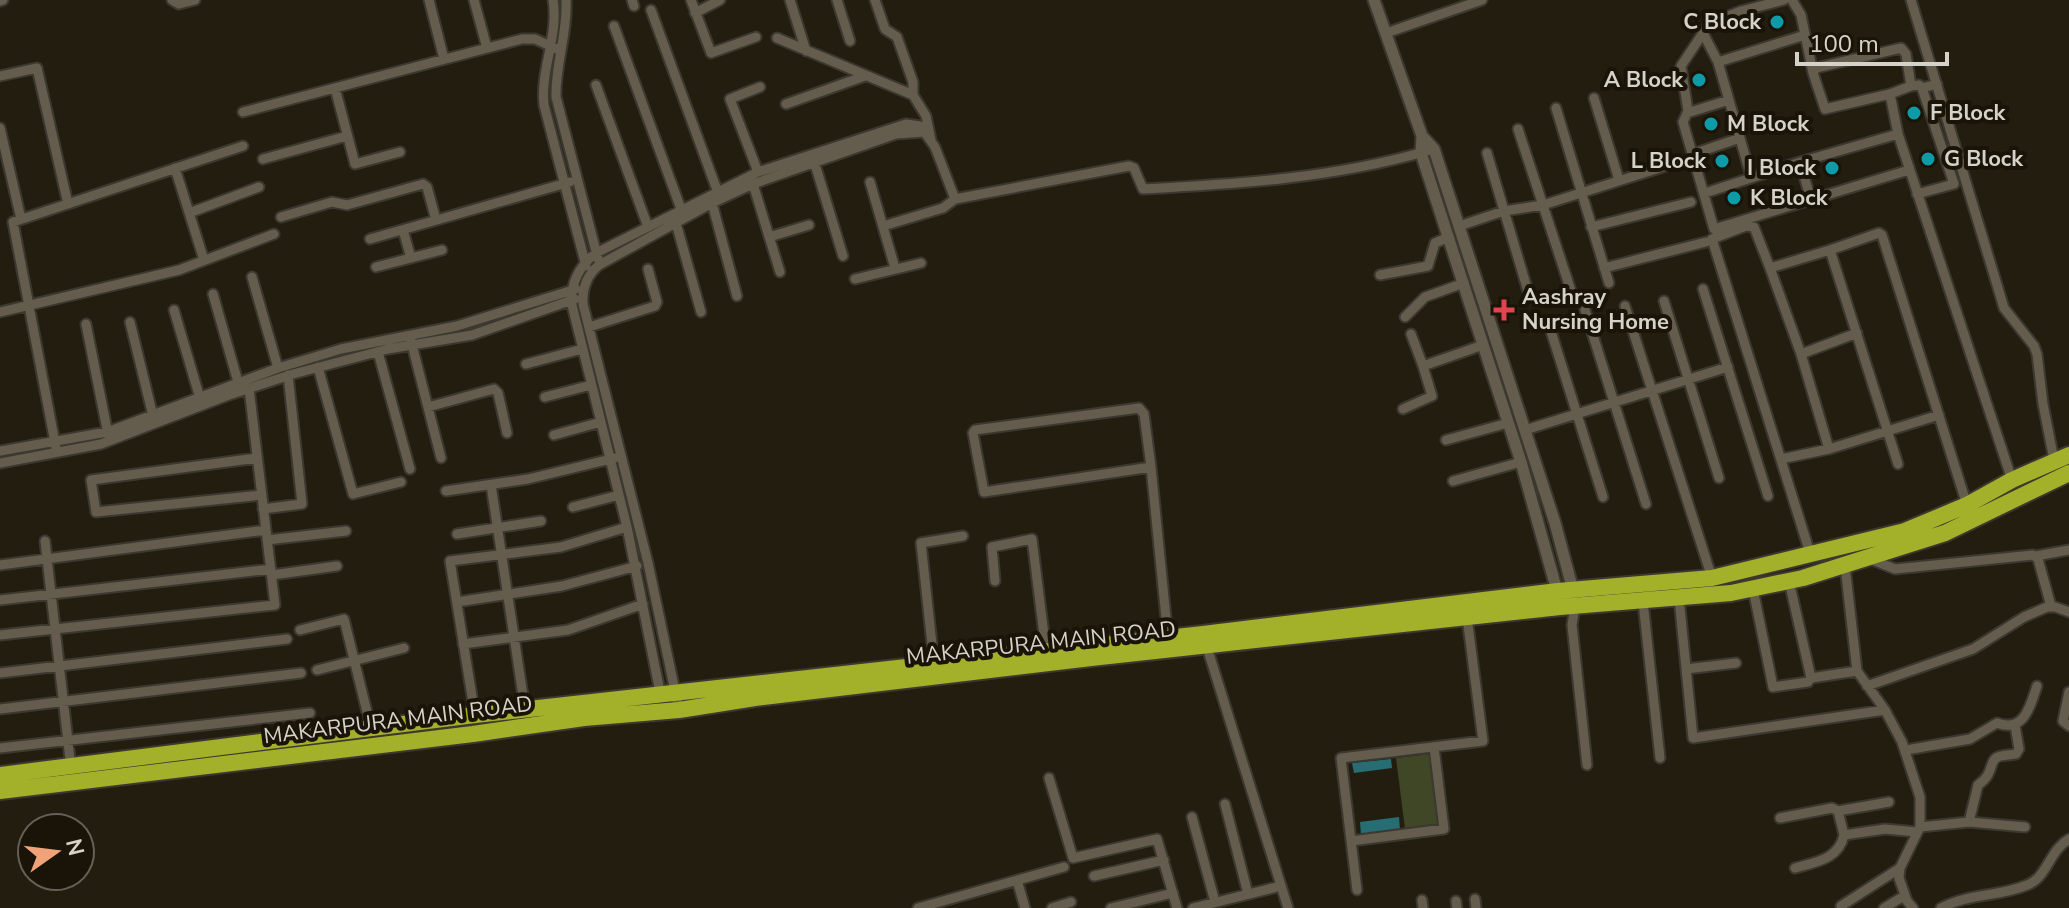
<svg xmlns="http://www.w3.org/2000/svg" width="2069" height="908" font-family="'Nunito Sans',sans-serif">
  <rect width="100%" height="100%" fill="#231d0f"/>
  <path fill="#3f4727" d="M1430,754L1439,825L1405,829L1396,758Z"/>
  <path fill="#276d74" d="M1391,759L1392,768L1354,773L1352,763Z
    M1399,817L1400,830L1361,835L1360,822Z"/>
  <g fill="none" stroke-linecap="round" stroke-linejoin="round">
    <g stroke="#3c3830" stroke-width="13">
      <path id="minor" d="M172,0L179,4L195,0
        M429,0L444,59
        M474,0L487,48
        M553,0C559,35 540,70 544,105L586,266
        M566,0C568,33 555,64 556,97L598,259
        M632,0L634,6
        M691,0L711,53L756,37
        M790,0L806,51
        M837,0L850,41
        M875,0L885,29L897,37L913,82V95
        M1784,0L1741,11L1709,24L1681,66L1688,111L1683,122L1714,229L1909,170
        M1792,0L1801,15L1813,73L1816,68L1901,48L1906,54L1911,86L1919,85L1922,88L1937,84
        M1911,0L2004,308L2034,346L2037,354L2043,404L2054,460
        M0,1L3,0
        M651,10L717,190
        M695,13L720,0
        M614,26L681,209
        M1386,33L1482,0
        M1704,35L1718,62L1805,35
        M777,38L913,95L926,116L931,140
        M1718,62L1750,173
        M1813,73L1825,109L1890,94
        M0,76L37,68L68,204
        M596,85L648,227
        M335,88L355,164L400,152
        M1594,98L1619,180
        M786,104L865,76
        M1556,108L1609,283
        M243,112L522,39H535L561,51
        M1687,113L1729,100
        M0,128L21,219
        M1518,129L1573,297
        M1898,134L1890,94L1911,86
        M1487,153L1530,298
        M1693,154L1740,138
        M263,159L347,136
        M814,161L843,256
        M1800,162L1811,200
        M175,168L204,260
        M758,172L730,99L760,87
        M870,182L895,268
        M753,184L780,272
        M1705,193L1800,162L1898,134L2012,480
        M1917,194L1954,184L1922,88
        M712,203L737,296
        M189,213L259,187
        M281,217L332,202L347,205L423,184L427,187L436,220
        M676,223L701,312
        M883,226L943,208L955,199
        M1459,226L1504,211L1543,205L1672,164
        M1591,227L1691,202
        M403,230L411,258
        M769,237L809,225
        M370,239L570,182
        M1830,250L1770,268L1801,354L1829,449L1939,415
        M376,267L442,250
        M1604,268L1706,242
        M1770,268L1754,227L1746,226L1712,239L1810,553
        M1380,275L1428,266L1435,243L1449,237
        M252,277L278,368
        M855,279L921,263
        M1703,289L1768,496
        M213,294L238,382
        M1664,301L1719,478
        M1625,306L1712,578
        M174,310L199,395
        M1585,310L1646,504
        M0,312L179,270L274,234
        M1405,317L1425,297L1464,283
        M130,322L153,416
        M86,324L108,434
        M1549,325L1603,497
        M589,327L655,306L657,302L648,269
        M1411,334L1423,366
        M411,341L441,458
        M378,352L410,469
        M1801,354L1857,333
        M526,364L582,349
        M318,367L353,494L401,482
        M545,397L591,385
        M428,407L494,389L498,393L507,433
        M1403,409L1432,396L1423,366L1483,345
        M1525,430L1728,367
        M554,435L601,422
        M1446,440L1508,423
        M56,448L13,222L243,146
        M0,451L107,432L278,368L341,349L457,326L576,289
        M257,458L91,480L96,512L262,495
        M1781,459L1829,449
        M0,463L101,444L229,395L293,374L388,349L472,335L575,299
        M1898,464L1830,250L1879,233L1882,235L1967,505
        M1151,467L1144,414L1139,408L975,430L973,433L984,492L1151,467L1168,638
        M1453,481L1521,462
        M491,485L525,709
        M446,491L528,479L615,458
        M573,507L619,495
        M263,509L302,504L288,375
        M457,534L541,521
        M267,540L346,531
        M45,541L71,768
        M2036,556L2069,550
        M1868,558L1895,569L2033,555L2038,559L2051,606
        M0,565L266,530
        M1845,566L1857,671L1885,710L1902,742L1920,797V827L1900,868L1899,878L1907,901L1913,908
        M272,575L337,566
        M995,581L992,547L1032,539L1046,651
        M1789,581L1811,678L1857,671
        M1753,589L1773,687L1808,682L1811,678
        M1679,598L1693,738L1885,710
        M0,600L271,569
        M457,602L562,586L637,566
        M1643,602L1660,758
        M1575,606L1572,625L1587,765
        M300,630L344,619L371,728
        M0,635L275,605L249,388
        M463,644L568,630L643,604
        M1206,644L1288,908
        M934,663L921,543L963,536
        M1686,669L1736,663
        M317,670L404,648
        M0,673L287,639
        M1867,686L1973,649L2024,617L2047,607H2055L2069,612
        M2069,692L2063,721L2069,726
        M661,697L627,527L571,301C572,280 580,265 596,253L758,172L906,124L920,126L935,147L955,199L1129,166L1134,168L1143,189C1238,184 1334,178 1427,151
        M0,709L301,673
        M679,710L648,563L583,304C582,288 587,275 599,265L712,203L753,184L896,134L925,132
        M475,715L450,561L561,547L627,527
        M0,748L310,713
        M1906,750L1970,739L1997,723C2024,733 2030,707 2037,686
        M1049,778L1073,858L1157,839L1177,908
        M1225,804L1248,894
        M1838,811L1889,802
        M1192,817L1215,902
        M1780,818L1832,808L1838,811L1844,835L1885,829L1917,832
        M1969,822L2025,827
        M1920,827L1969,822L1978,785C1994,774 1989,763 1996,758C1999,755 2012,755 2016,754L2019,749L2015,725
        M1351,841L1444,829L1434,747
        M1795,868C1816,862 1839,859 1844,835
        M1094,876L1164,860
        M1017,880L1025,908
        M1357,890L1341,758L1483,741L1467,617
        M1475,899L1476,908
        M1422,900L1423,908
        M1456,901L1457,908
        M1841,906L1900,868
        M918,908L1064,867
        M1052,908L1071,902
        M1111,908L1173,893
        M1193,908L1281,886
        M1884,908L1904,896
        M1941,908C1969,893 1999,897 2027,885C2047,878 2049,851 2069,839"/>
    </g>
    <g stroke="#3c3830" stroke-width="15">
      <path id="tertiary" d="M1374,0L1422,136L1421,153L1521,462L1559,598
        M1422,136L1434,149L1555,523L1574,594"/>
    </g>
    <g stroke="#3c3830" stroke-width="20">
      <path id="trunk" d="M0,775L475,715L1203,634L1558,591L1712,578L1905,531L1967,505L2012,480L2069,455
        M0,791L473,734L584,718L679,710L755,698L1091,658L1560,607L1731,593L1803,578L1945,533L2069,473"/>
    </g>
    <use href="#minor" stroke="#645d4e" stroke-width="9"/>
    <use href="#tertiary" stroke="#645d4e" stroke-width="11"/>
    <use href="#trunk" stroke="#a2b129" stroke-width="16"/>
  </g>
  <g fill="#0f9aa8" stroke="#191407" stroke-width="3">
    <circle cx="1777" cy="22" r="8"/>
    <circle cx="1699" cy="80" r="8"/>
    <circle cx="1914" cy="113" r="8"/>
    <circle cx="1711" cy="124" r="8"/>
    <circle cx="1928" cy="159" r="8"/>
    <circle cx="1722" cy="161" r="8"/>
    <circle cx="1832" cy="168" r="8"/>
    <circle cx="1734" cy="198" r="8"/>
  </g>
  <path fill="#e0444e" stroke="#191407" stroke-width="3" d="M1500 298h8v8h8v8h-8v8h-8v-8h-8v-8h8z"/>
  <g text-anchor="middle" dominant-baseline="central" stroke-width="8" stroke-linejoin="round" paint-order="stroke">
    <g font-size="22" font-weight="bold" fill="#d5d2c9" stroke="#191407" text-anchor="start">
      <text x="1761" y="22" text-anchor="end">C Block</text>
      <text x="1683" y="80" text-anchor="end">A Block</text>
      <text x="1930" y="113">F Block</text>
      <text x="1727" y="124">M Block</text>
      <text x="1944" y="159">G Block</text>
      <text x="1706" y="161" text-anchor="end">L Block</text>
      <text x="1816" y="168" text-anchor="end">I Block</text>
      <text x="1750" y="198">K Block</text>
      <text x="1522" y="297">Aashray<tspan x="1522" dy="25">Nursing Home</tspan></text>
    </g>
    <g font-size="22" fill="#d5d2c9" stroke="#191407">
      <text transform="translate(1041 643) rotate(-6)">MAKARPURA MAIN ROAD</text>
      <text transform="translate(398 720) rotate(-7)">MAKARPURA MAIN ROAD</text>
    </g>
  </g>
  <g transform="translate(56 852) rotate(76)"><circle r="38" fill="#191407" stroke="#646055" stroke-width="2"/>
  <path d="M0-6L14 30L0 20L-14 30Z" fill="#f0a278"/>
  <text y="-12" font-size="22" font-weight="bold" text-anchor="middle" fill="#d5d2c9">N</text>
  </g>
  <path d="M1797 52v12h150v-12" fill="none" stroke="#d5d2c9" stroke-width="4"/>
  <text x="1809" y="52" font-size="24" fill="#d5d2c9" stroke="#191407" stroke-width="6" paint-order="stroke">100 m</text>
</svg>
